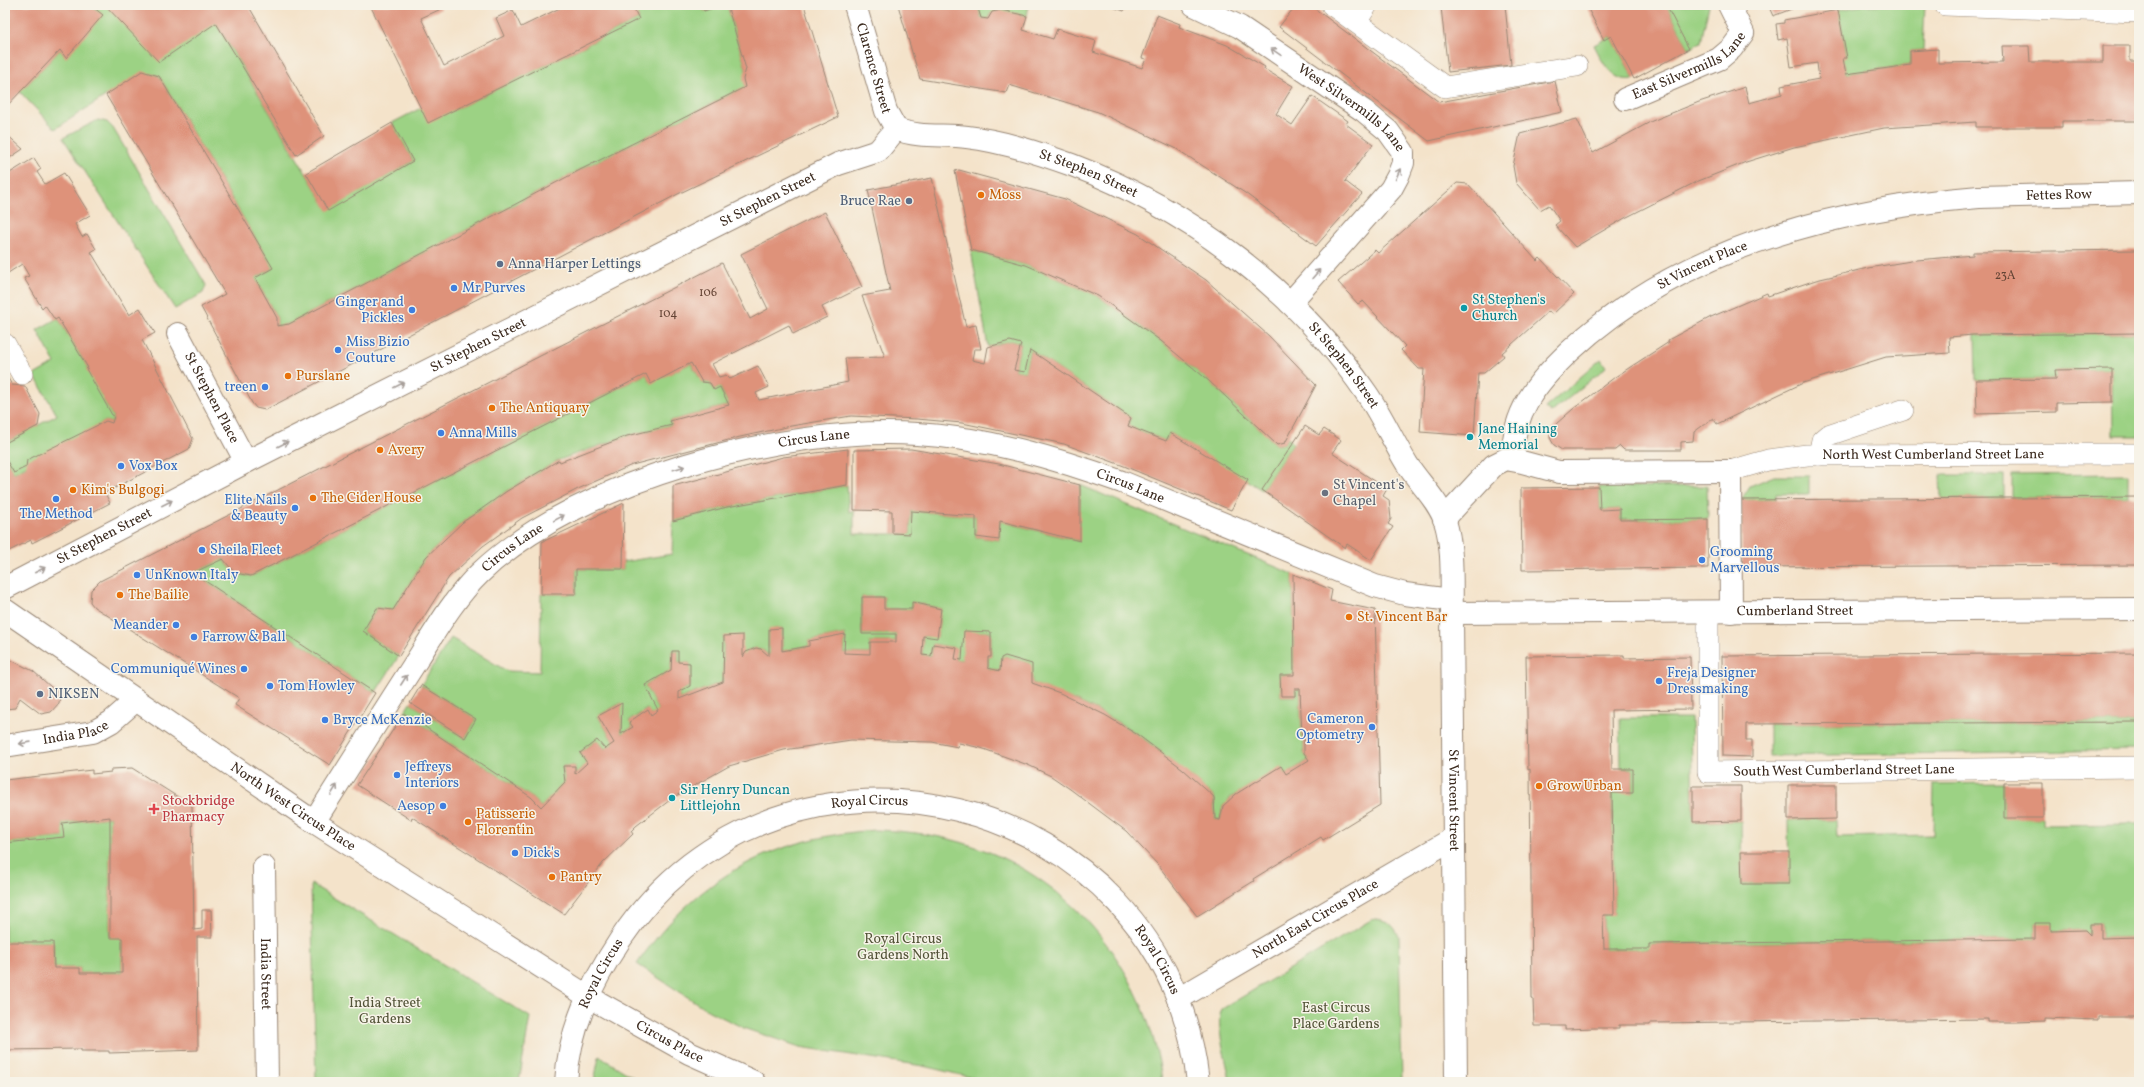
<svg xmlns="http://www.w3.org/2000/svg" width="2144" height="1087" font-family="Vollkorn,serif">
  <rect width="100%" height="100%" fill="#f7f3e8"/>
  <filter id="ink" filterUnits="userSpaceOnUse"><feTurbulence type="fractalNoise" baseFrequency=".025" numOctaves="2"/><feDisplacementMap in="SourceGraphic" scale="8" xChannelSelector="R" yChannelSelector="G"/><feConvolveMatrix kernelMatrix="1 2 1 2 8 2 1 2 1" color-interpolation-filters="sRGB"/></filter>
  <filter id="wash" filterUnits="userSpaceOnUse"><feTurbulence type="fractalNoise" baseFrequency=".012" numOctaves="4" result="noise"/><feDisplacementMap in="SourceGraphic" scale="16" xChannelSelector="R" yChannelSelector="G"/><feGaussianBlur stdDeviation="0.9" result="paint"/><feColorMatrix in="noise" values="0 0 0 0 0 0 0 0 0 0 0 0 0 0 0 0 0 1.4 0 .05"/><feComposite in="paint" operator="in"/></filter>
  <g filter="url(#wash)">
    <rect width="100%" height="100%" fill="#f4e3ca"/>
    <path fill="#9cd284" stroke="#6c7e51" d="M95,5H105L216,23L328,210L413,161L392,123L421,108L454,110L639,19L632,5H702L704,11L727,5L746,69L745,87L580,170L289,324L277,326V318L255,278L273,268L159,76L142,72L55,129L20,92L60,50L66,57L102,15L93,7Z
      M977,5H1029L1027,16L998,10L990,14L988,19L981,18Z
      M1672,5H1709L1701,42L1689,49L1667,7Z
      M1865,5H1925L1923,50L1910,51V65L1846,74L1843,58L1847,57L1838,10Z
      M1611,36L1634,79C1611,83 1603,62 1594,45Z
      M98,120L107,122L113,128L206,285L203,293L175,309L63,138Z
      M971,250L1026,265L1098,296L1161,341L1209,381L1277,445L1285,443L1289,438L1293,444L1262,490L1170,433L1166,441L1128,426L1131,418L1030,350L1025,372L1014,370L1021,344L1010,341L988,347Z
      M58,318L88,368L87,369L112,415L114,416L112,423L106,421L14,473L5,458V443L57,415L34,375L55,363L37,330Z
      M2139,333V436H2113L2112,369L2056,370V379L1976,380L1975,335Z
      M1601,359L1606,367L1551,413L1545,408Z
      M691,363L702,382L710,383L714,390L720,387L729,405L670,421L672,425L627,436L559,460L507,491L463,522L426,557L393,610L377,608L363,631L399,656L375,693L193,573L223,559L235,573L251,576L646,374L651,383Z
      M2128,474V497L2012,498V475Z
      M1940,475H2004V498L1941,499Z
      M1774,476H1809V494H1776V500H1741L1750,486Z
      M847,485L849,512L854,510V534H910L911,511L976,516V537L999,540L1000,521L1079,541L1080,485L1293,574L1294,675H1280L1281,696H1295V689H1300L1302,738H1304V753L1309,760L1286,774L1281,767L1230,798L1229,801L1223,806L1220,820L1215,819L1214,797C1180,767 1145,736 1105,715C1081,702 1057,693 1032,683L1031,664L1005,656L1001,659L1000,671L988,668V657H991V632H975L962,660L955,659L956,648L933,644L931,656L922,655L923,636L937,637L941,609L912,602V609H884V597H862V634H896V642H870V654L844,653L845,634L809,641V646L782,651V628L769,630V656C761,645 749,646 743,657L724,636L723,682L679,699V692L690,686V663L678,662V651H672L671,670L645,685L658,710L651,715L647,709L629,721L633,727L621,734V703L598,716L614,743L605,749L597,740L580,753L587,763L575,774V766H563L565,782L541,807L531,797L404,713L410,703L465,738L476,719L421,685L451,638L507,671L540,672L541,594H576V569H623V562L672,554L673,521L727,507Z
      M1707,486L1708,519L1620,520V509L1600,510L1599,487Z
      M1620,718H1691L1693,822L1741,821L1742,884H1789L1788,820L1836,819L1837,837L1933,835L1934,784L2004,783V817L2043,818V825L2139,824V937L2101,938V924H2090V935L2085,930L2051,931L2035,923V939L1650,944L1649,949H1604L1603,915L1614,914L1612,793L1633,792V769L1621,768Z
      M2139,722V750L1769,756V724Z
      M110,817V937L122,938V973H80V968H54L53,942H5V843L63,837L62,823Z
      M875,830C909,831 941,835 973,846C1075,880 1150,977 1162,1082H990L923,1066L800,1047L746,1029L709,1011L637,964C697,877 771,838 875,830Z
      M311,884L530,1017L519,1082H316Z
      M1376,919C1388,920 1395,926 1399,937L1402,1082H1230C1228,1063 1214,1024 1222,1009L1371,920Z
      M599,1056L641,1082H594Z"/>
    <g id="blocks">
      <path fill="#de927a" d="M5,5H95L93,7L103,15L66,58L60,50L5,108Z
        M105,5H248L324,136L296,155L216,23L159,62Z
        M370,5H439L441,9L421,18L444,66L504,36L496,18L513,10L521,27L566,5H632L639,19L428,123Z
        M702,5H722L704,11Z
        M727,5H804L838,117L678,194L265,410L256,408L252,403L201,307L225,294L106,95L142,71L159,76L273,268L255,278L277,318V326L289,324L580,170L745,87L743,79L746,69Z
        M898,5H977L981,18L988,19L992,12L1001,10L1027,16L1023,30L1053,39L1057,29L1096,41L1093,52L1142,68L1146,59L1142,58L1157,15L1180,24L1179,27L1227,45L1244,55L1265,67L1264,69L1293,86L1276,114L1292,125L1312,96L1348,121L1346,124L1373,144L1345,181L1362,194L1316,246L1245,193L1175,148L1098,112L1009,85L1006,93L920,79Z
        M1107,5H1127L1124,11Z
        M1296,5H1310L1439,102L1555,81L1562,112L1429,141L1279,27Z
        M1461,5H1505L1511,65L1448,72L1441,7Z
        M1586,5H1672L1667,7L1689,49L1634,79L1611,36L1604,40Z
        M1768,5H1802L1773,16Z
        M1838,10L1847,58H1843L1846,74L1910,65V51L1938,49V63L2003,62L2002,46H2029L2030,62H2103V46H2130V61H2139V121H2062V127H1976V122L1884,128L1794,147L1746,162L1696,182L1625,218L1575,247L1555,225L1560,221L1549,205L1540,210L1516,183L1513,166L1520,134L1577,119L1593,153L1652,121L1699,102L1745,87L1749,103L1782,94L1781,86L1819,79L1817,63L1791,67L1787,38L1778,40L1776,24L1784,23V20Z
        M392,123L413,161L328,211L306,173Z
        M5,133L23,149L5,161Z
        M34,158L41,169L37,172L45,184L64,173L90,215L75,224L82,237L87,234L96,249L91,252L129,315L140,308L155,333L142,340L193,439L189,449L105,493L110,503L32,543L31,540L5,553V458L14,473L26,467L27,460L106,421L112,423L114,416L112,415L86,369L88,368L58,318L55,320L45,305L42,308L24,278L29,276L22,264L5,275V176Z
        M959,170L1065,199L1138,234L1206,280L1269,336L1316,385L1285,443L1277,445L1209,381L1161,341L1098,296L1026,265L971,250L955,171Z
        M932,178L966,327L976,325L981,349H974L972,360L985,363L988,347L1010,341L1021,344L1014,370L1025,372L1030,350L1131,418L1128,426L1166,441L1170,433L1248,480L1231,510L1124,466L1064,444L962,423L917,419L851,416L791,426L740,437L632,465L578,489L522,518L483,546L449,577L399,656L363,631L377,608L393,610L426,557L463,522L507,491L559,460L560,462L627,436L672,425L670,421L729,405L720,387L714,390L710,383L702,382L691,363L651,384L646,374L251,576L235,573L223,559L193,573L375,693L330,765L235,705L239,698L94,607L90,602L91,590L100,581L722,263L750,319L768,309L741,254L825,212L862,287L822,307L827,317L793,334L789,325L712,364L719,377L726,375L730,379L758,366L769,387L756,393L759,400L848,382L845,358L885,357L862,296L890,291L868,190Z
        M1457,183L1468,184L1537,261L1540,258L1574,294L1552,315L1549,311L1502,353L1504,356L1484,373H1478L1474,436L1420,432L1424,369H1419L1401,350L1405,346L1363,301L1358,304L1338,282L1375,250L1378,253Z
        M2139,250V333L1973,335L1949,337L1950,353L1886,357L1803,383L1717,424L1713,418L1694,432L1693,441L1681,442V450H1624L1620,446L1615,450H1562L1554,445L1550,438L1551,431L1556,424L1573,409L1615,377L1669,342L1668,340L1711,317L1767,293L1768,296L1816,280L1868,268L1917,260L1973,255V252Z
        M2112,369V402L2056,403V412L1977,414L1976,380L2056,379L2055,370Z
        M5,373L12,385L25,386L40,414L38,426L5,443Z
        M1305,426L1319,435L1324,429L1341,440L1332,453L1387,489L1383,496L1389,500L1391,519L1388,524L1393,527L1371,560L1347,544L1345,548L1262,490Z
        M848,449L847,485L727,507L673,521V486L783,457Z
        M911,449L999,464L1080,485V541L1000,521L999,540L976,537V516L911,511L910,534L892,533V511L854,510V450Z
        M1599,487L1600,510L1620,509V520L1708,519V568L1522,570L1521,488Z
        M2139,497V565L1742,567L1741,500Z
        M624,503L623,569H576V594H541L542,542Z
        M1293,574L1332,590L1330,601L1375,610L1380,805L1323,840L1321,837L1253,879L1254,881L1197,916L1158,865L1126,831L1070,789L1051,776L1028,765L981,748L959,743L958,747L932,742L851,740L784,750L729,766L674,797L636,826L631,831L633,834L603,863L564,914L412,817L411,820L357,785L404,713L531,797L541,807L565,782L563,766H575V774L587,763L580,753L597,740L605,749L614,743L598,716L622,703L621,734L633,727L629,722L648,709L651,715L658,710L645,685L671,670L672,651H678V662L690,663V686L679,692V699L723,682L724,636L743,635V657L746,652L756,648L761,649L769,656V629L782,628V651L809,646V641L845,634L844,653L870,654V642H896V634H862V597H884V609H912V602L941,609L937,638L923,636L922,655L931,656L933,644L957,648L955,659L962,660L964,631L991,632V657H988V668L1000,671L1001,658L1005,656L1032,664V683L1060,693L1105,715L1138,735L1183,769L1214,797L1215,819L1220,820L1223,806L1236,794L1281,766L1286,774L1309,760L1304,753V738H1302L1300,689H1295V696H1281L1280,675H1294Z
        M2139,653V722L1746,724V740H1752V757L1723,756L1722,656Z
        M1624,655V658L1690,657L1691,709L1611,710L1612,769H1633V793H1612L1614,915H1603L1604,949H1649V944L2035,939V923H2051V931L2085,930L2090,935V924H2101V938L2139,937V1017H2098V1020L2045,1018V1021L2015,1022H1988V1019L1650,1023V1025H1619V1028H1594L1565,1029V1026H1534L1533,999H1532L1530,769L1528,770L1526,656Z
        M5,657L33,671L60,695L59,703L51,712L41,714L20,698L15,708L5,709Z
        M421,685L476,719L465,738L410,703Z
        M132,768L192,806L194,930L202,929V910H211L212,937H197L198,1050L109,1053V1051H81V1049L5,1050V942H53L54,968H80V973H122V938H110V817L62,823L64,837L5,843V780L92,770V774L111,772V769Z
        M2004,783H2043V818H2004Z
        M1788,785H1836V819L1788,820Z
        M1693,786H1741V821L1693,822Z
        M1741,852H1789V884H1742Z"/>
    </g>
  </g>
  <g filter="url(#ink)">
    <use href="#blocks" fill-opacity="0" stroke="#988674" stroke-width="1"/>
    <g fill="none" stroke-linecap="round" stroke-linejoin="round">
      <g stroke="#988674" stroke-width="22">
        <g id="service">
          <path d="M1332,5L1445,87L1577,66"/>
          <path d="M1945,5L2138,12V5"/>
          <path d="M1356,22L1367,5"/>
          <path d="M5,344L22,374"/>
          <path d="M1819,455L1822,440L1828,435L1903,410"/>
          <path id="s1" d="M1730,471L1768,460L1807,455L2139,454"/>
          <path id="s2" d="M1708,612V772L2139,767"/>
        </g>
      </g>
      <g stroke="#988674" stroke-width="24">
        <g id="pedestrian">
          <path id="s3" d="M1625,99L1719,59L1732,48L1743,33L1729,5"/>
          <path id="s4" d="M1513,460C1511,413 1537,382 1570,351C1679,249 1833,209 1979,197"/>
          <path d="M1730,471L1731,612"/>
        </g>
      </g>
      <g stroke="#988674" stroke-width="24">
        <g id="minor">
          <path id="s5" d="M855,5L886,111L896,129"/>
          <path id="s6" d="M1194,5L1240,27L1364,111L1388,131L1403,152V163L1398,176L1391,189L1290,303"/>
          <path id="s7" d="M896,129C918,138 944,134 967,137C1003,141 1039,153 1072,165C1190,210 1296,290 1367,394C1382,416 1393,441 1407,464C1418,482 1438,500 1445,521C1454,550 1451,583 1452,613L1456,1082"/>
          <path id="s8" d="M1979,197L2139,193"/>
          <path id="s9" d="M178,334L246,462"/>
          <path d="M1444,519L1494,465L1506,459L1522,462L1559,472L1730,471"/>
          <path id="s10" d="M5,588L246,462L838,164L878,151L896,129"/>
          <path id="s11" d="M1452,613L2139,609"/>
          <path id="s12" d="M5,746L93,732L111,722L136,700"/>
          <path id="s13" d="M314,822C348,768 382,714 417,660C436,630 454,598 480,573C577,480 785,425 917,434C987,438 1056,458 1122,482L1375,586L1405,594L1451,600"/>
          <path id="s14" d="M264,867L267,1082"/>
          <path id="s15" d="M1178,999L1454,838"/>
          <path id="s16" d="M566,1082C569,1029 591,984 620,940C783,696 1166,790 1198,1082"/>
        </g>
      </g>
      <g stroke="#988674" stroke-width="24">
        <g id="tertiary">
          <path id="s17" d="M5,610L314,822L587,996L689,1053L754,1082"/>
        </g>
      </g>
      <use href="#service" stroke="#fff" stroke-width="21"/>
      <use href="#pedestrian" stroke="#fff" stroke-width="22"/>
      <use href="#minor" stroke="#fff" stroke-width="22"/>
      <use href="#tertiary" stroke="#fff" stroke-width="22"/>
    </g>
    <defs><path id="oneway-shaft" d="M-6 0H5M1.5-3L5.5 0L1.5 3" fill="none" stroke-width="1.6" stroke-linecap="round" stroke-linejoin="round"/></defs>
    <g stroke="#a79f9a">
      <use href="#oneway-shaft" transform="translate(1276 52) rotate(-146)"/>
      <use href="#oneway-shaft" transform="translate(1398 174) rotate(-66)"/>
      <use href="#oneway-shaft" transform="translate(1316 274) rotate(-49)"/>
      <use href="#oneway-shaft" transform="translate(399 385) rotate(-27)"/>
      <use href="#oneway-shaft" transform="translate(283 444) rotate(-27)"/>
      <use href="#oneway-shaft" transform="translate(679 468) rotate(-17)"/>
      <use href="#oneway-shaft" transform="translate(167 503) rotate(-27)"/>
      <use href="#oneway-shaft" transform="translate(559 518) rotate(-28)"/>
      <use href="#oneway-shaft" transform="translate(40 570) rotate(-27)"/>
      <use href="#oneway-shaft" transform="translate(404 680) rotate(-57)"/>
      <use href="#oneway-shaft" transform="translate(25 743) rotate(172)"/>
      <use href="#oneway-shaft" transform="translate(334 790) rotate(-58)"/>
    </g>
  </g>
  <g fill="#e8710a" stroke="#f7f3e8" stroke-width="1.5">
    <circle cx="981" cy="195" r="4"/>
    <circle cx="288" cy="376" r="4"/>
    <circle cx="492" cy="408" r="4"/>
    <circle cx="380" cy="450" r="4"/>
    <circle cx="73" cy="490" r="4"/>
    <circle cx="313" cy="498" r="4"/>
    <circle cx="120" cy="595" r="4"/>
    <circle cx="1349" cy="617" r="4"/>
    <circle cx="1539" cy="786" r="4"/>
    <circle cx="468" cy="822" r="4"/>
    <circle cx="552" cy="877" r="4"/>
  </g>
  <g fill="#5c6f8a" stroke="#f7f3e8" stroke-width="1.5">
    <circle cx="909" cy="201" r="4"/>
    <circle cx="500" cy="264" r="4"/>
    <circle cx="40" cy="694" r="4"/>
  </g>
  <g fill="#3f7fe0" stroke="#f7f3e8" stroke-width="1.5">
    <circle cx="454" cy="288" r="4"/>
    <circle cx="412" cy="310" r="4"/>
    <circle cx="338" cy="350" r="4"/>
    <circle cx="265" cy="387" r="4"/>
    <circle cx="441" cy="433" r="4"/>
    <circle cx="121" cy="466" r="4"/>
    <circle cx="56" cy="499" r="4"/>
    <circle cx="295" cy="508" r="4"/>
    <circle cx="202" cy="550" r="4"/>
    <circle cx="1702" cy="560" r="4"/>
    <circle cx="137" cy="575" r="4"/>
    <circle cx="176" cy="625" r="4"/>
    <circle cx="194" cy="637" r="4"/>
    <circle cx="244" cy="669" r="4"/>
    <circle cx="1659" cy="681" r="4"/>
    <circle cx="270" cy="686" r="4"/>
    <circle cx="325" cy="720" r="4"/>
    <circle cx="1372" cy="727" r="4"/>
    <circle cx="397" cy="775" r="4"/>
    <circle cx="443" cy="806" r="4"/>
    <circle cx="515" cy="853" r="4"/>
  </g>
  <g fill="#0f9aa8" stroke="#f7f3e8" stroke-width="1.5">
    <circle cx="1464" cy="308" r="4"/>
    <circle cx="1470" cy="437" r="4"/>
    <circle cx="672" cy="798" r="4"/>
  </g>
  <circle fill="#6b7280" stroke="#f7f3e8" stroke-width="1.5" cx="1325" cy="493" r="4"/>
  <path fill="#e0444e" stroke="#f7f3e8" stroke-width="1.5" d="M152 803h4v4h4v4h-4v4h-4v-4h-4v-4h4z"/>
  <g text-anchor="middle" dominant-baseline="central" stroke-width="3" stroke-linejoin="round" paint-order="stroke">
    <g font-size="12" fill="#644435">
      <text x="2005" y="276">23A</text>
      <text x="708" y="293">106</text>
      <text x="668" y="314">104</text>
    </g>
    <g font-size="14" fill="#3b2a1e" stroke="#f7f3e8">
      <text stroke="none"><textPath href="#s3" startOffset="73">East Silvermills Lane</textPath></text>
      <text stroke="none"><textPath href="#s5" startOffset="66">Clarence Street</textPath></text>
      <text stroke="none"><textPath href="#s6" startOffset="189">West Silvermills Lane</textPath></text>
      <text stroke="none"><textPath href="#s7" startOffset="199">St Stephen Street</textPath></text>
      <text stroke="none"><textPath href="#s8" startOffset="80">Fettes Row</textPath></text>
      <text stroke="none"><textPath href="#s10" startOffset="856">St Stephen Street</textPath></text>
      <text stroke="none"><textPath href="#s4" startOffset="286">St Vincent Place</textPath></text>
      <text stroke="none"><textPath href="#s10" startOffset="532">St Stephen Street</textPath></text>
      <text stroke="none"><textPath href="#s7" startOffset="523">St Stephen Street</textPath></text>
      <text stroke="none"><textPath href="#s9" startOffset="72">St Stephen Place</textPath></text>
      <text stroke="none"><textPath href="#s13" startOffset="665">Circus Lane</textPath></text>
      <text stroke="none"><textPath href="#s1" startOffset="205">North West Cumberland Street Lane</textPath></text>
      <text stroke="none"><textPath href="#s13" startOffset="989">Circus Lane</textPath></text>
      <text stroke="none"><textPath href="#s10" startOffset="112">St Stephen Street</textPath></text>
      <text stroke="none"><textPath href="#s13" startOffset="341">Circus Lane</textPath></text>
      <text stroke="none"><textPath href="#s11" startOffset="343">Cumberland Street</textPath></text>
      <text stroke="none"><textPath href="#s12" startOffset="72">India Place</textPath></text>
      <text stroke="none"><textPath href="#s2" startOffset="296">South West Cumberland Street Lane</textPath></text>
      <text stroke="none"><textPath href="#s7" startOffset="989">St Vincent Street</textPath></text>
      <text stroke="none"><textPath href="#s16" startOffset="451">Royal Circus</textPath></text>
      <text stroke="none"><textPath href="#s17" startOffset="349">North West Circus Place</textPath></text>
      <text stroke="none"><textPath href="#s15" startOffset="159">North East Circus Place</textPath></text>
      <text stroke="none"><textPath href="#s16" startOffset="797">Royal Circus</textPath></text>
      <text stroke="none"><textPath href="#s14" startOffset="107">India Street</textPath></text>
      <text stroke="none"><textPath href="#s16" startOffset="115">Royal Circus</textPath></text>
      <text stroke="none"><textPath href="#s17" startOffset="793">Circus Place</textPath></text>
    </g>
    <g font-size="14" fill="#c56008" stroke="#f7f3e8" text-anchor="start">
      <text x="989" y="195">Moss</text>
      <text x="296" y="376">Purslane</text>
      <text x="500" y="408">The Antiquary</text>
      <text x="388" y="450">Avery</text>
      <text x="81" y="490">Kim's Bulgogi</text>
      <text x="321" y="498">The Cider House</text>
      <text x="128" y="595">The Bailie</text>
      <text x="1357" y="617">St. Vincent Bar</text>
      <text x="1547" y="786">Grow Urban</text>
      <text x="476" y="814">Patisserie<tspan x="476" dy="16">Florentin</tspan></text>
      <text x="560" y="877">Pantry</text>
    </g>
    <g font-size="14" fill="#4e5e75" stroke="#f7f3e8" text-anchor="start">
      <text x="901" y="201" text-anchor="end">Bruce Rae</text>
      <text x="508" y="264">Anna Harper Lettings</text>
      <text x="48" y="694">NIKSEN</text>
    </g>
    <g font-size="14" fill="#366cbe" stroke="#f7f3e8" text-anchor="start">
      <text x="462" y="288">Mr Purves</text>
      <text x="404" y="302" text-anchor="end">Ginger and<tspan x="404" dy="16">Pickles</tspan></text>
      <text x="346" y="342">Miss Bizio<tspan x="346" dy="16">Couture</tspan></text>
      <text x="257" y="387" text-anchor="end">treen</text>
      <text x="449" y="433">Anna Mills</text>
      <text x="129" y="466">Vox Box</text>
      <text x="287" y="500" text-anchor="end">Elite Nails<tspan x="287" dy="16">&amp; Beauty</tspan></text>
      <text x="56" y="514" text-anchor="middle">The Method</text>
      <text x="210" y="550">Sheila Fleet</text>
      <text x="1710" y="552">Grooming<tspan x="1710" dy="16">Marvellous</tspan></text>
      <text x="145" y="575">UnKnown Italy</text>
      <text x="168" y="625" text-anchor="end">Meander</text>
      <text x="202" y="637">Farrow &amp; Ball</text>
      <text x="236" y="669" text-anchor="end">Communiqué Wines</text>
      <text x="1667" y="673">Freja Designer<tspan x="1667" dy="16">Dressmaking</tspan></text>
      <text x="278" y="686">Tom Howley</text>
      <text x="1364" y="719" text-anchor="end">Cameron<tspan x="1364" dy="16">Optometry</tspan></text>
      <text x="333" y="720">Bryce McKenzie</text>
      <text x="405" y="767">Jeffreys<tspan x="405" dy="16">Interiors</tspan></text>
      <text x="435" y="806" text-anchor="end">Aesop</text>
      <text x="523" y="853">Dick's</text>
    </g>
    <g font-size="14" fill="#0d838f" stroke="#f7f3e8" text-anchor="start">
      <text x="1472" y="300">St Stephen's<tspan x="1472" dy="16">Church</tspan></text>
      <text x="1478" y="429">Jane Haining<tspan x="1478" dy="16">Memorial</tspan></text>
      <text x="680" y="790">Sir Henry Duncan<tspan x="680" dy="16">Littlejohn</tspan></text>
    </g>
    <g font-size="14" fill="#5b616d" stroke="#f7f3e8" text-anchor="start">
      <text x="1333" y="485">St Vincent's<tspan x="1333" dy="16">Chapel</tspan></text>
    </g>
    <g font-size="14" fill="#be3a42" stroke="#f7f3e8" text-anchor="start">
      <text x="162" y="801">Stockbridge<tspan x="162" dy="16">Pharmacy</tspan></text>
    </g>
    <g font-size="14" fill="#535438" stroke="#f7f3e8">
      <text x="903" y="939">Royal Circus<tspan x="903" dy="16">Gardens North</tspan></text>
      <text x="385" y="1003">India Street<tspan x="385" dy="16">Gardens</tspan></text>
      <text x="1336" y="1008">East Circus<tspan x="1336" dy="16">Place Gardens</tspan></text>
    </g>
  </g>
  <rect width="2144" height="1087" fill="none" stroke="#f7f3e8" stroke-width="20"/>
</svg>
